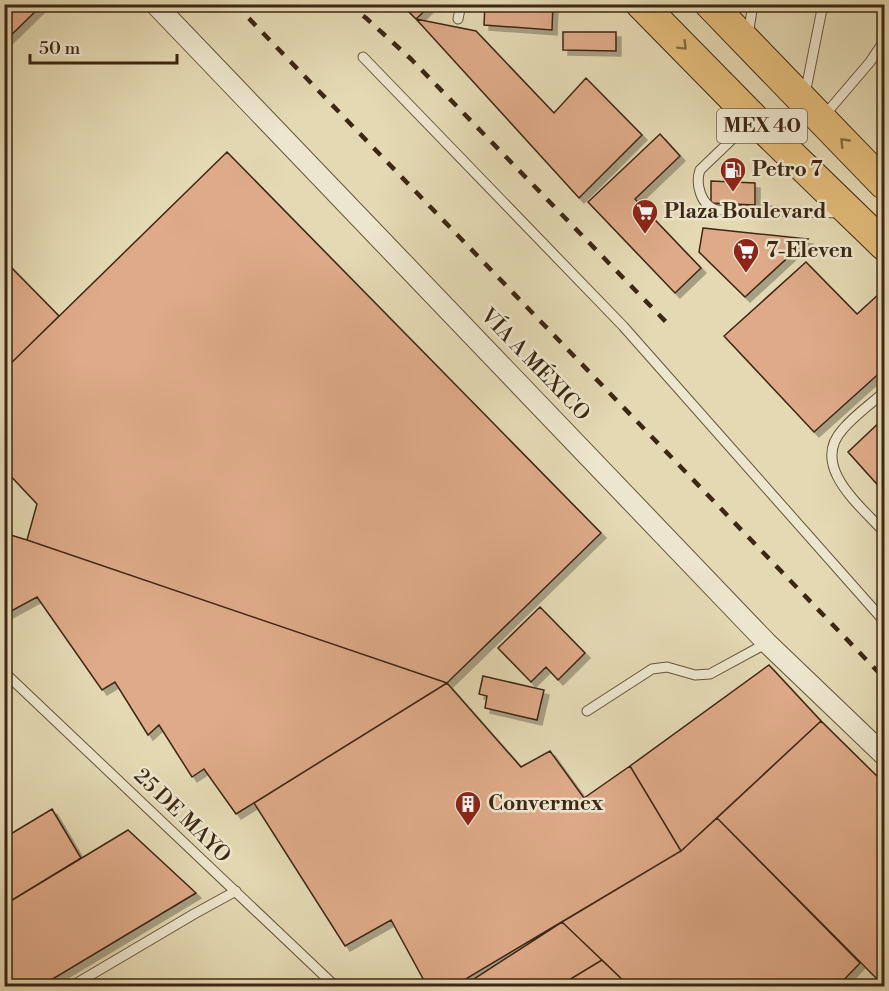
<svg xmlns="http://www.w3.org/2000/svg" width="889" height="991" font-family="'Libre Bodoni',serif">
  <defs>
    <filter id="shadow"><feDropShadow dx="5" dy="5" stdDeviation="0" flood-color="#0004"/></filter>
  </defs>
  <rect width="100%" height="100%" fill="#e4d9b3"/>
  <filter id="stains"><feTurbulence type="fractalNoise" baseFrequency=".00333" numOctaves="4"/><feColorMatrix values="0 0 0 0 .2 0 0 0 0 .09 0 0 0 0 .02 0 0 0 .5 -.17"/></filter>
  <radialGradient id="worn" r=".72"><stop offset=".6" stop-color="#630" stop-opacity="0"/><stop offset="1" stop-color="#630" stop-opacity=".3"/></radialGradient>
  <path fill="#deaa89" stroke="#3d2713" stroke-width="1.5" filter="url(#shadow)" d="M4,4H43L4,42Z
    M401,4H432L416,19Z
    M485,4H553L552,30L484,25Z
    M416,19L476,31L554,113L586,78L642,135L579,198Z
    M563,32H616V51L563,50Z
    M660,134L680,156L635,199L701,268L675,293L588,202Z
    M227,152L601,533L447,683L27,540L37,504L4,469V370Z
    M711,181L755,183V205L711,203Z
    M703,228L808,239L745,297L699,252Z
    M4,260L59,316L4,370Z
    M806,262L857,314L880,293L884,298V369L814,432L724,336Z
    M884,418V492L848,452Z
    M4,533L27,540L447,683L236,814L204,769L192,777L159,725L148,735L115,682L102,690L37,597L4,615Z
    M540,607L585,653L558,680L546,667L531,682L498,648Z
    M769,665L821,721L681,851L630,766Z
    M483,676L544,690L537,720L485,708L487,696L479,694Z
    M447,683L521,767L550,751L584,798L630,766L681,851L454,986H427L391,920L345,946L254,803Z
    M821,721L884,783V986L717,818Z
    M52,809L81,858L4,905V838Z
    M717,818L860,963L838,986H629L562,922L681,851Z
    M128,830L196,893L41,986H4V905Z
    M562,922L602,960L559,986H463Z
    M602,960L629,986H559Z
    M186,980L190,986H175Z"/>
  <g fill="none" stroke-linecap="round" stroke-linejoin="round">
    <g stroke="#67543b" stroke-width="11">
      <path id="lane" d="M458,19L461,4
        M748,35L753,4
        M363,57L623,326L884,621
        M805,94L823,4
        M823,117L870,62L884,41
        M750,122L700,170C695,184 701,206 717,210L842,213
        M884,392C871,404 855,415 843,429C809,466 861,506 884,532
        M4,672L335,986
        M587,711L652,669L667,667L695,675L710,674L767,643
        M72,986L194,914L236,891"/>
    </g>
    <g stroke="#67543b" stroke-width="22">
      <path id="street" d="M155,4L767,643L884,755"/>
    </g>
    <g stroke="#3d2713" stroke-width="32">
      <path id="primary" d="M641,4L754,119L884,245
        M710,4L884,184"/>
    </g>
    <use href="#lane" stroke="#ede6ce" stroke-width="9"/>
    <use href="#street" stroke="#ede6ce" stroke-width="20"/>
    <use href="#primary" stroke="#e2bc7a" stroke-width="30"/>
    <path stroke="#3d2713" stroke-width="4.5" stroke-dasharray="10 10" stroke-linecap="butt" d="M235,4L884,678
      M347,4L366,18L411,59L667,323"/>
  </g>
  <defs><path id="oneway-chevron" d="M-2-3.5L2.5 0L-2 3.5" fill="none" stroke-width="1.6" stroke-linecap="round" stroke-linejoin="round" transform="scale(1.5)"/></defs>
  <g stroke="#876a41">
    <use href="#oneway-chevron" transform="translate(683 46) rotate(45)"/>
    <use href="#oneway-chevron" transform="translate(844 142) rotate(-134)"/>
  </g>
  <defs>
    <g id="fuel-pin" transform="scale(1.35)"><path d="M0 17L-7.5 6A9.5 9.5 0 1 1 7.5 6Z" fill="#8f2418" stroke="#ede6ce"/><path d="M-5.5-6h7V0h2V4h1.3V-2.5L3-4.5l.8-.8L6-3V5H2.5V1h-1V6h-7ZM-4.2-4.7v3.2H.2V-4.7Z" fill="#fff"/></g>
    <g id="supermarket-pin" transform="scale(1.35)"><path d="M0 17L-7.5 6A9.5 9.5 0 1 1 7.5 6Z" fill="#8f2418" stroke="#ede6ce"/><path d="M-6-5.5h2.5l.6 2H6L4.5 2H-2.5L-4.4-4H-6ZM-1.5 3.2a1.3 1.3 0 1 0 .1 0ZM3 3.2a1.3 1.3 0 1 0 .1 0Z" fill="#fff"/></g>
    <g id="building-pin" transform="scale(1.35)"><path d="M0 17L-7.5 6A9.5 9.5 0 1 1 7.5 6Z" fill="#8f2418" stroke="#ede6ce"/><path d="M-4-6H4V6H1V3H-1V6H-4ZM-2.5-4.3h1.7v1.8h-1.7ZM.8-4.3h1.7v1.8H.8ZM-2.5-1h1.7V.8h-1.7ZM.8-1h1.7V.8H.8Z" fill="#fff"/></g>
  </defs>
  <g fill-rule="evenodd">
    <use href="#fuel-pin" x="733" y="170"/>
    <use href="#supermarket-pin" x="645" y="212"/>
    <use href="#supermarket-pin" x="746" y="251"/>
    <use href="#building-pin" x="468" y="804"/>
  </g>
  <g text-anchor="middle" dominant-baseline="central" stroke-width="5" stroke-linejoin="round" paint-order="stroke">
    <rect fill="#ede6ce" stroke="#72604b" stroke-width="1.5" x="717" y="109" width="90" height="34" rx="4.5"/>
    <g font-size="20" font-weight="bold" fill="#3d2713">
      <text x="762" y="126">MEX 40</text>
    </g>
    <g font-size="21" font-weight="bold" fill="#3d2713" stroke="#ede6ce" text-anchor="start">
      <text x="752" y="170">Petro 7</text>
      <text x="664" y="212">Plaza Boulevard</text>
      <text x="766" y="251">7-Eleven</text>
      <text x="488" y="804">Convermex</text>
    </g>
    <g font-size="21" fill="#3d2713" stroke="#ede6ce">
      <text transform="translate(535 365) rotate(46)">VÍA A MÉXICO</text>
      <text transform="translate(182 816) rotate(44)">25 DE MAYO</text>
    </g>
  </g>
  <rect width="889" height="991" fill="none" stroke="#e4d9b3" stroke-width="24"/>
  <rect x="6" y="6" width="877" height="979" fill="none" stroke="#3d2713" stroke-width="3"/>
  <rect x="12" y="12" width="865" height="967" fill="none" stroke="#3d2713" stroke-width="1.5"/>
  <path d="M30 54v9h147v-9" fill="none" stroke="#3d2713" stroke-width="3"/>
  <text x="39" y="54" font-size="18" fill="#3d2713" stroke="#ede6ce" stroke-width="4.5" paint-order="stroke">50 m</text>
  <rect width="100%" height="100%" filter="url(#stains)"/>
  <rect width="100%" height="100%" fill="url(#worn)"/>
</svg>
